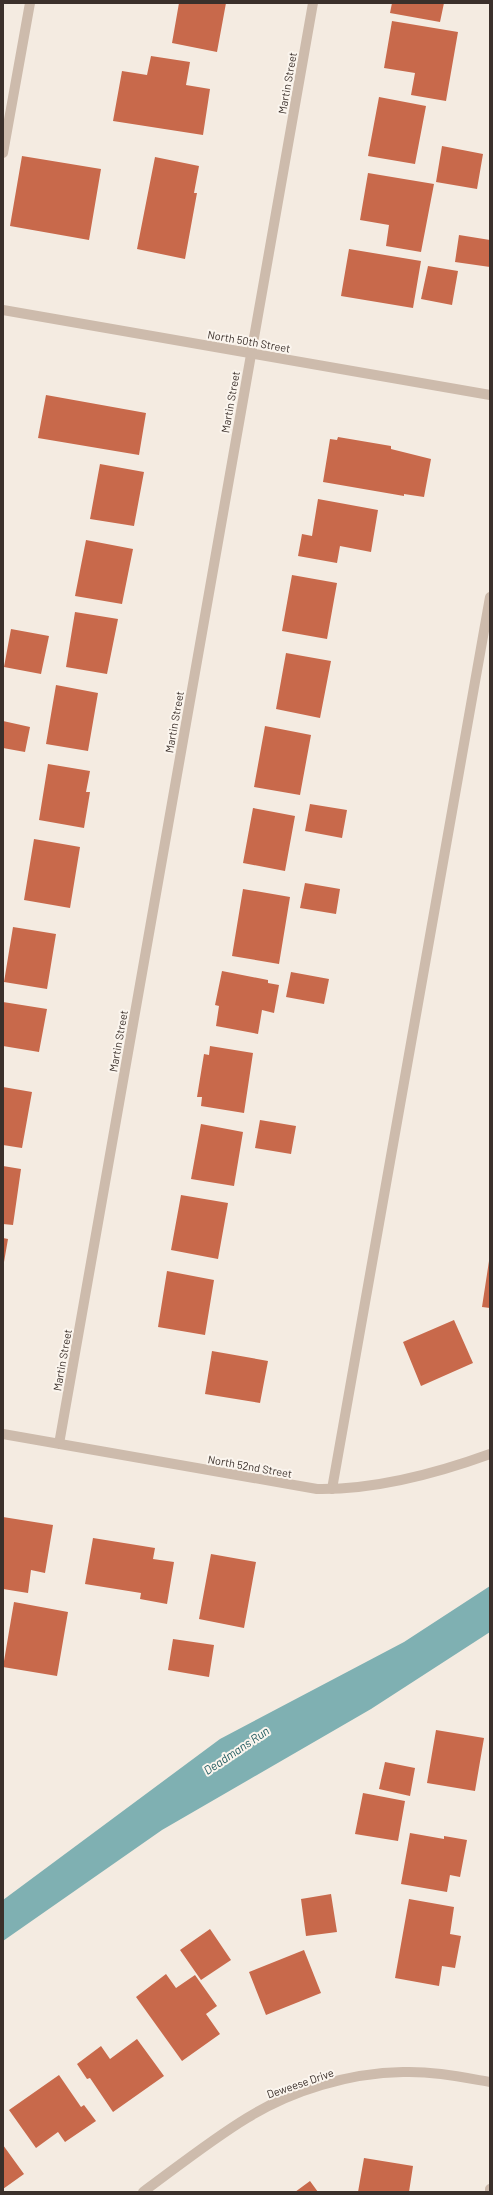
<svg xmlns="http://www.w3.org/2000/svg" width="493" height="2195" font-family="Barlow,sans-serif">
  <rect width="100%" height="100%" fill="#f4ebe1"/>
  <path fill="#7fb0b2" d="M490,1586V1632L371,1709L162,1830L3,1941V1900L220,1739L404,1642Z"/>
  <path fill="#c8694b" d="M179,3H226L217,52L172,43Z
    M392,3H444L440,22L390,13Z
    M392,21L458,32L446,101L411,95L415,73L384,68Z
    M151,56L190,62L186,85L210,89L203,135L113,121L122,71L147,75Z
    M379,97L426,106L415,164L368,156Z
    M442,146L483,154L477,189L436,182Z
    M22,156L101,169L89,240L10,226Z
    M155,157L199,166L194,193H197L185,259L137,249Z
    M368,173L434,184L421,252L386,246L389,225L360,220Z
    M459,235L490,240V267L455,262Z
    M349,249L421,261L413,308L341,296Z
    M428,266L458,271L452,305L421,299Z
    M46,395L146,413L139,455L38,438Z
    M338,437L391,446V449L431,459L424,497L404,494V496L323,482L330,439L337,440Z
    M100,464L144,472L134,526L90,519Z
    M318,499L378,510L371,552L340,546L337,563L298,556L302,534L312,536Z
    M86,540L133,549L122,604L75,596Z
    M292,575L337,583L327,639L282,631Z
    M75,612L118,619L107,674L66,667Z
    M11,629L49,636L41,674L4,667Z
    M286,653L331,661L320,718L276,709Z
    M56,685L98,693L88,751L46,744Z
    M3,721L30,727L25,752L3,748Z
    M265,726L311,735L300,795L254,787Z
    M48,764L90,771L86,792H90L84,828L39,820Z
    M310,804L347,810L342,838L305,831Z
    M253,808L295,816L285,871L243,863Z
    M34,839L80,847L70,908L24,900Z
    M305,883L340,889L336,914L300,908Z
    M243,889L290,897L279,964L232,956Z
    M13,927L56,934L47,989L4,982Z
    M222,971L268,980V983L279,985L274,1013L262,1010L258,1034L216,1026L219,1006L215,1005Z
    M291,972L329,979L324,1004L286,997Z
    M3,1002L47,1009L39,1052L3,1046Z
    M210,1046L253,1053L244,1113L201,1106L202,1097H197L204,1054L209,1055Z
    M3,1087L32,1092L22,1148L3,1145Z
    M260,1120L296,1126L291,1154L255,1148Z
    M201,1124L243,1132L234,1186L191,1179Z
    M3,1166L21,1169L13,1225L3,1224Z
    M181,1195L228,1203L218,1259L171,1250Z
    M3,1238L8,1239L4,1262H3Z
    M489,1261H490V1308L482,1307Z
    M167,1271L214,1280L205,1335L158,1327Z
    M454,1320L473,1363L421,1386L403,1342Z
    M212,1351L268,1361L260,1403L205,1394Z
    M3,1517L53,1525L45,1573L31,1570L28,1593L3,1589Z
    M93,1538L155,1548L153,1559L174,1562L167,1604L140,1599L141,1593L85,1584Z
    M211,1554L256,1562L244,1628L199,1619Z
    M14,1602L68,1612L57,1676L3,1667Z
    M173,1639L214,1645L209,1677L168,1670Z
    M436,1730L484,1738L475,1791L427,1783Z
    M385,1762L415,1768L410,1796L379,1789Z
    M363,1793L405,1801L398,1841L355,1834Z
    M410,1833L444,1839V1836L467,1840L460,1877L450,1875L447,1892L401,1884Z
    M331,1894L337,1932L306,1936L301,1899Z
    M409,1899L454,1907L450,1934L461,1936L455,1968L442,1966L439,1986L395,1978Z
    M210,1929L231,1960L201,1980L180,1950Z
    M304,1950L321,1993L266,2015L249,1972Z
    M166,1974L176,1988L195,1975L217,2006L206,2014L220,2034L182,2061L136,1997Z
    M137,2039L164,2076L113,2112L90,2078L87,2079L77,2064L101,2046L110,2059Z
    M59,2075L81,2107L84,2105L96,2121L65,2142L58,2132L36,2148L9,2110Z
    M3,2145L24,2174L3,2189Z
    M364,2158L413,2166L409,2192H358Z
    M310,2181L318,2192H295Z"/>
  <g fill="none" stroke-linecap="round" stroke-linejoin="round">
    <path stroke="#cdbbac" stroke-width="10" d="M3,153L30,3
      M332,1489L490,597"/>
    <path stroke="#cdbbac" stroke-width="10" d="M3,310L490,395
      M3,1434L317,1489C376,1490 435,1474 490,1454
      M59,1444L313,3
      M143,2192C177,2167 211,2140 247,2118C292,2090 349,2073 403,2072C432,2071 461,2077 490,2082
      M490,2192V2189"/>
  </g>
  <g text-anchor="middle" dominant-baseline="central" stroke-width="4" stroke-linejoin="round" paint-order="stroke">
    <g font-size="11" fill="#3b302b" stroke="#fbf5ee">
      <text transform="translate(287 83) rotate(-80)">Martin Street</text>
      <text transform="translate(249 341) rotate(10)">North 50th Street</text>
      <text transform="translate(230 402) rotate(-80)">Martin Street</text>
      <text transform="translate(174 722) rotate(-80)">Martin Street</text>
      <text transform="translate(118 1041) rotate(-80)">Martin Street</text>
      <text transform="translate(62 1360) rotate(-80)">Martin Street</text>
      <text transform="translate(250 1466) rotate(10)">North 52nd Street</text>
      <text transform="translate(300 2083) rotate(-19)">Deweese Drive</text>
    </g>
    <g font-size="12" font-style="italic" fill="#1f5a5e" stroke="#fbf5ee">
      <text transform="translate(236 1750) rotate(-34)">Deadmans Run</text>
    </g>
  </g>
  <rect width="493" height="2195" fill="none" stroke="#3b302b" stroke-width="8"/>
</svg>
